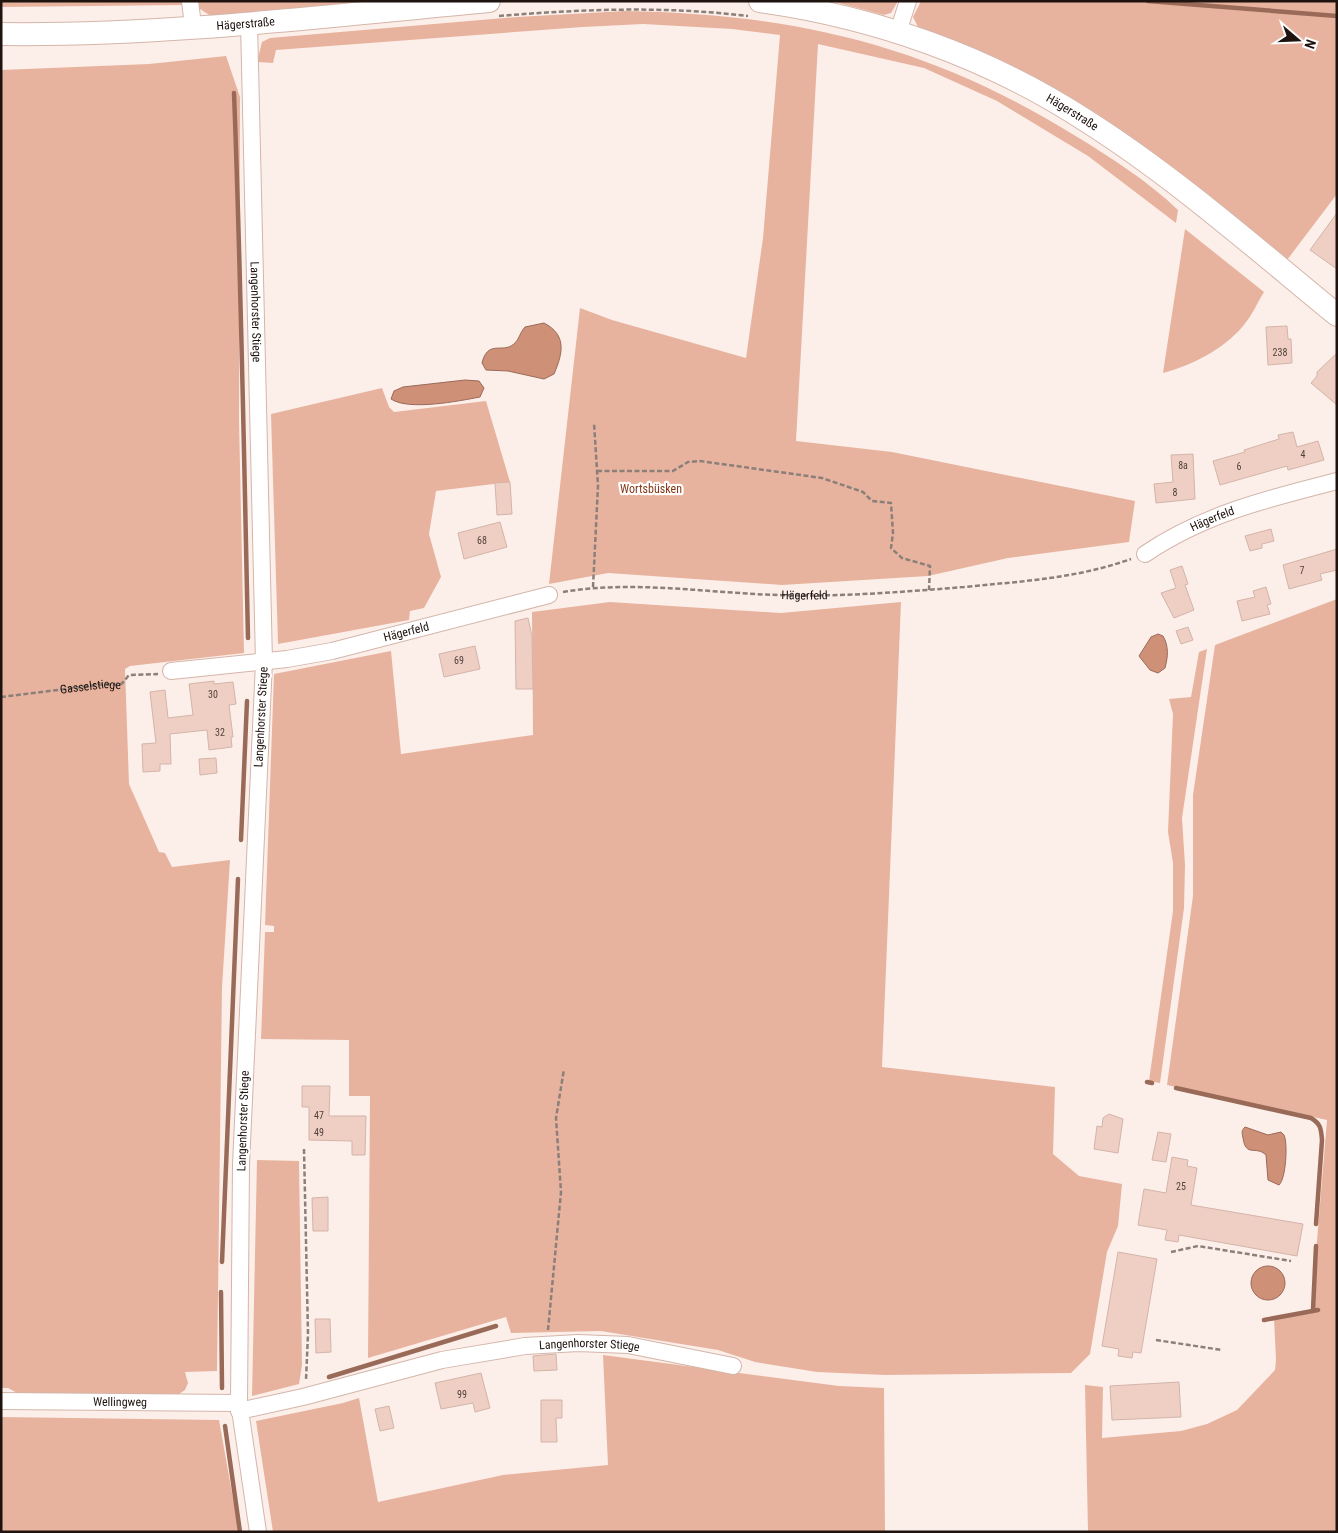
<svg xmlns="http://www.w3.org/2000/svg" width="1338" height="1533" font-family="'Roboto Condensed',sans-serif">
  <rect width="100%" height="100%" fill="#fcefea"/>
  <path fill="#e8b39e" d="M1,1H182L183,5L1,7Z
    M196,1H371L211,16L200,9Z
    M831,1H898L891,13L884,15Z
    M921,1H1337V194L1287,260L919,29L913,17Z
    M625,11C795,14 928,45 1074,135C1110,157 1148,181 1178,210L1176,223L1088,156L997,101L924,68L818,44L796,441L892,452L1135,501L1129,542L1008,558L928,576L782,585L608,573L549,584L580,308L612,320L746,358L763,238L780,35L732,29L643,24L583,27L276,50L273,63L257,62L262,42L270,38L517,17Z
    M226,56L240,97L239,419L244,653L130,666L125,669L129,784L159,852L165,853L172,867L230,860L222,988L217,1371L185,1372L188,1383L185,1390L179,1394H19L8,1388H1V70L149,64Z
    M1185,229L1264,292C1257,303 1252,316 1243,326C1223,350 1192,365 1163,373Z
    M382,388L389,407L394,412L486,401L510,482L436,491L429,534L441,577L424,608L410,611L409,620L278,644L271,414Z
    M1337,599V1532H1088L1085,1385L1103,1387L1102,1438L1181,1431L1207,1424L1237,1410L1275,1370L1276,1360L1274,1318L1311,1313L1327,1120L1167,1085L1193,896V795L1215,645Z
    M610,602L781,613L901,602L882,1067L1055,1087L1053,1154L1079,1176L1122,1184L1118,1226L1107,1252L1090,1354L1071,1373L885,1375L817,1372L755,1362L718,1350L601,1331L511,1333L506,1317L368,1358L370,1096H349V1040L261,1039L265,932H274V926L265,925L274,674L391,651L401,754L533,735L532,612Z
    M1207,649L1182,818L1185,865L1184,908L1160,1083L1149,1081L1173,911V863L1168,832L1173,714L1169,699L1191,697L1199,652Z
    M257,1160L299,1161L302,1365L299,1384L252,1396Z
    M603,1355L839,1386L884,1388L885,1532H273L256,1421L343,1403L359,1398L378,1502L503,1475L608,1465Z
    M1,1417L219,1420L239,1532H1Z"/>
  <path fill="#cf9078" stroke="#9a6a58" d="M544,323C567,335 563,353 554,374L544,379L508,371L486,370L482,363C488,339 502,354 514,344C519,340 520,332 525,327Z
    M465,380L479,381L484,388L480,397C459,401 409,411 391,399L394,391L403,387Z
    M1158,634L1163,636C1169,646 1168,657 1165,668L1158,673L1150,670L1139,656L1151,637Z
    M1245,1127L1268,1135L1281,1132L1284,1135C1288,1143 1286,1179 1279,1185L1268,1180L1266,1155C1256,1145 1246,1158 1243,1138C1242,1132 1241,1131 1245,1127Z
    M1251 1283a17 17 0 1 1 34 0a17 17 0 1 1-34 0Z"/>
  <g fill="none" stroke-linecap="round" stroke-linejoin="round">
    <path stroke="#9a6a58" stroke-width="4.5" d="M1148,1L1337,16
      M234,93C241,274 244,456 248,638
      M241,840L247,701
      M1147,1082L1152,1083
      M1176,1088L1311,1118C1321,1124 1321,1129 1322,1140L1316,1224
      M222,1262L238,879
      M221,1292L222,1388
      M1313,1310L1316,1246
      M1264,1320L1318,1310
      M329,1377L496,1326
      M225,1426L240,1532"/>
  </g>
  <path fill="#efcfc3" stroke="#d3b4a9" d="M1337,213V269L1310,250Z
    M1287,326L1288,339H1291L1292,363L1268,365L1266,327Z
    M1337,353V405L1311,383L1317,376V372Z
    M1293,432L1297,447L1318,441L1324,460L1288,470L1287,466L1220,485L1213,461L1245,452L1244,450L1279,439L1278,435Z
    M1193,454L1195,499L1156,503L1154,484L1173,482L1171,455Z
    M510,482L512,514L497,515L495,483Z
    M500,522L507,547L464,559L458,533Z
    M1271,529L1274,541L1262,544V548L1250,551L1245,536Z
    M1337,549V570L1320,574L1322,580L1289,589L1283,565Z
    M1182,566L1188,584L1185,585L1194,610L1174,618L1161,593L1176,588L1170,570Z
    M1266,587L1271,604L1267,605L1270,614L1242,621L1237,601L1255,597L1253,591Z
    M528,618L532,636L533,689H516L515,621Z
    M1188,627L1193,640L1181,644L1176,631Z
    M475,646L480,669L444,677L439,654Z
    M214,681V684L233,682L236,704L229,705L233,737H231L232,747L209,750L207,730L170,734L171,764H160V771L143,772L142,744L156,743L150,692L165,690L168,718L193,715L189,684Z
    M216,758L217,773L200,775L199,759Z
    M302,1086H330L329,1116H366L365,1155H352V1141L309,1140V1107H302Z
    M1109,1114L1123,1119L1118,1153L1094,1149L1097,1126L1102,1127L1103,1118Z
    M1158,1132L1171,1134L1166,1162L1152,1160Z
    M1172,1157L1188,1160L1187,1166L1197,1168L1191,1205L1303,1224L1297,1256L1179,1235L1178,1242L1165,1240L1167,1230L1138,1225L1144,1189L1166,1193Z
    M328,1197V1231H313L312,1198Z
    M1118,1252L1157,1259L1141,1353L1133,1352L1132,1358L1118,1356L1119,1349L1102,1346Z
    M315,1319H330L331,1352L316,1353Z
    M556,1354L557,1370L534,1371L533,1356Z
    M481,1373L490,1408L475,1412L473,1403L441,1409L435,1383Z
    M1179,1382L1181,1417L1112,1420L1110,1386Z
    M541,1400H562V1418H556L557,1442H541Z
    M389,1406L394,1428L380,1431L375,1409Z"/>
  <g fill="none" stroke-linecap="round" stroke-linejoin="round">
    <g stroke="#d4b5aa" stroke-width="18">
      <g id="minor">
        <path d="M190,1L193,26"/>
        <path id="s3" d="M249,23L264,662L241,1165L239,1403L258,1532"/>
        <path d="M898,32L908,1"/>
        <path id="s4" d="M1145,554C1204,514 1270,498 1337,481"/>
        <path id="s5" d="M171,671L287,659L332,651L549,595"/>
        <path id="s6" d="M1,1401L239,1403"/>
        <path id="s7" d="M239,1411L303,1397L442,1360L525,1346L578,1343L628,1345L733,1366"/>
      </g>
    </g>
    <g stroke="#d4b5aa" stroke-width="24">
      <g id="secondary">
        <path id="s8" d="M760,1C875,17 988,57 1085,120C1175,177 1255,248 1337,315"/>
        <path id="s9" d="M1,34C164,36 327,16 489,1"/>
      </g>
    </g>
    <g stroke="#8b7f7a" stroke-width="2.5" stroke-dasharray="5 2.5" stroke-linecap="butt">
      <path d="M499,16C583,9 665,6 748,16"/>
      <path d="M597,471H673L688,462L700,461L822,478L863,492L872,501L891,503L893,533L891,548L902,558L930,566L929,590"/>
      <path d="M593,587L598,486L594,423"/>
      <path id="s1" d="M563,592C633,580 707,593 778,595C840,597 902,592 964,587C1023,581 1074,579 1131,559"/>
      <path id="s2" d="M1,697L106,684C123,686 120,686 129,675L158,674"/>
      <path d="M304,1149L308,1334L306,1380"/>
      <path d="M1171,1252L1198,1246L1291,1261"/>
      <path d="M548,1330L561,1192L556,1118L564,1069"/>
      <path d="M1156,1340L1222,1350"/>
    </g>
    <use href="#minor" stroke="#fff" stroke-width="16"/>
    <use href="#secondary" stroke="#fff" stroke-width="22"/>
  </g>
  <g text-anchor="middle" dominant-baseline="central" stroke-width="4.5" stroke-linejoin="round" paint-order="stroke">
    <g font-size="10" fill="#52423c">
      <text x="1280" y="352">238</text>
      <text x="1303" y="454">4</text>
      <text x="1183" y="465">8a</text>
      <text x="1239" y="466">6</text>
      <text x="1175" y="492">8</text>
      <text x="482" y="540">68</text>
      <text x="1302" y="570">7</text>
      <text x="459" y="660">69</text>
      <text x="213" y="694">30</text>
      <text x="220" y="732">32</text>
      <text x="319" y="1115">47</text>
      <text x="319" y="1132">49</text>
      <text x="1181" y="1186">25</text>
      <text x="462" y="1394">99</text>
    </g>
    <g font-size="12" fill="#1e130f" stroke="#fff">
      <text stroke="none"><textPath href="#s9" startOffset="245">Hägerstraße</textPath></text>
      <text stroke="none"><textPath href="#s8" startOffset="334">Hägerstraße</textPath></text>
      <text stroke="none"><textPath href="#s3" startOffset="289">Langenhorster Stiege</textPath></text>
      <text stroke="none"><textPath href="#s4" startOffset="76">Hägerfeld</textPath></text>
      <text stroke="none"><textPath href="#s1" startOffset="242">Hägerfeld</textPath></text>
      <text stroke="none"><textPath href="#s5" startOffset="239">Hägerfeld</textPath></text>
      <text stroke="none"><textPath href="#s2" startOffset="90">Gasselstiege</textPath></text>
      <text transform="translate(261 717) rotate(-87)">Langenhorster Stiege</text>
      <text transform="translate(243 1121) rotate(-88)">Langenhorster Stiege</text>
      <text stroke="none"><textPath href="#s7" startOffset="358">Langenhorster Stiege</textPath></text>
      <text stroke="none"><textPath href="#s6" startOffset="119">Wellingweg</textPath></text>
    </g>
    <g font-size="12" fill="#843817" stroke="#fff">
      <text x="651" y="489">Wortsbüsken</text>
    </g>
  </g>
  <rect width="1338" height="1533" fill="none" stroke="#1e130f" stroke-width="5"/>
  <g transform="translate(1298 40) rotate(109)" stroke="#ffffff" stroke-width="4" paint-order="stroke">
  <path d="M0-4L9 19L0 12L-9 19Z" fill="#1e130f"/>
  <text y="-8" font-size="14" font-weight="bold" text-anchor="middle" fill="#1e130f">N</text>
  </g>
</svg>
